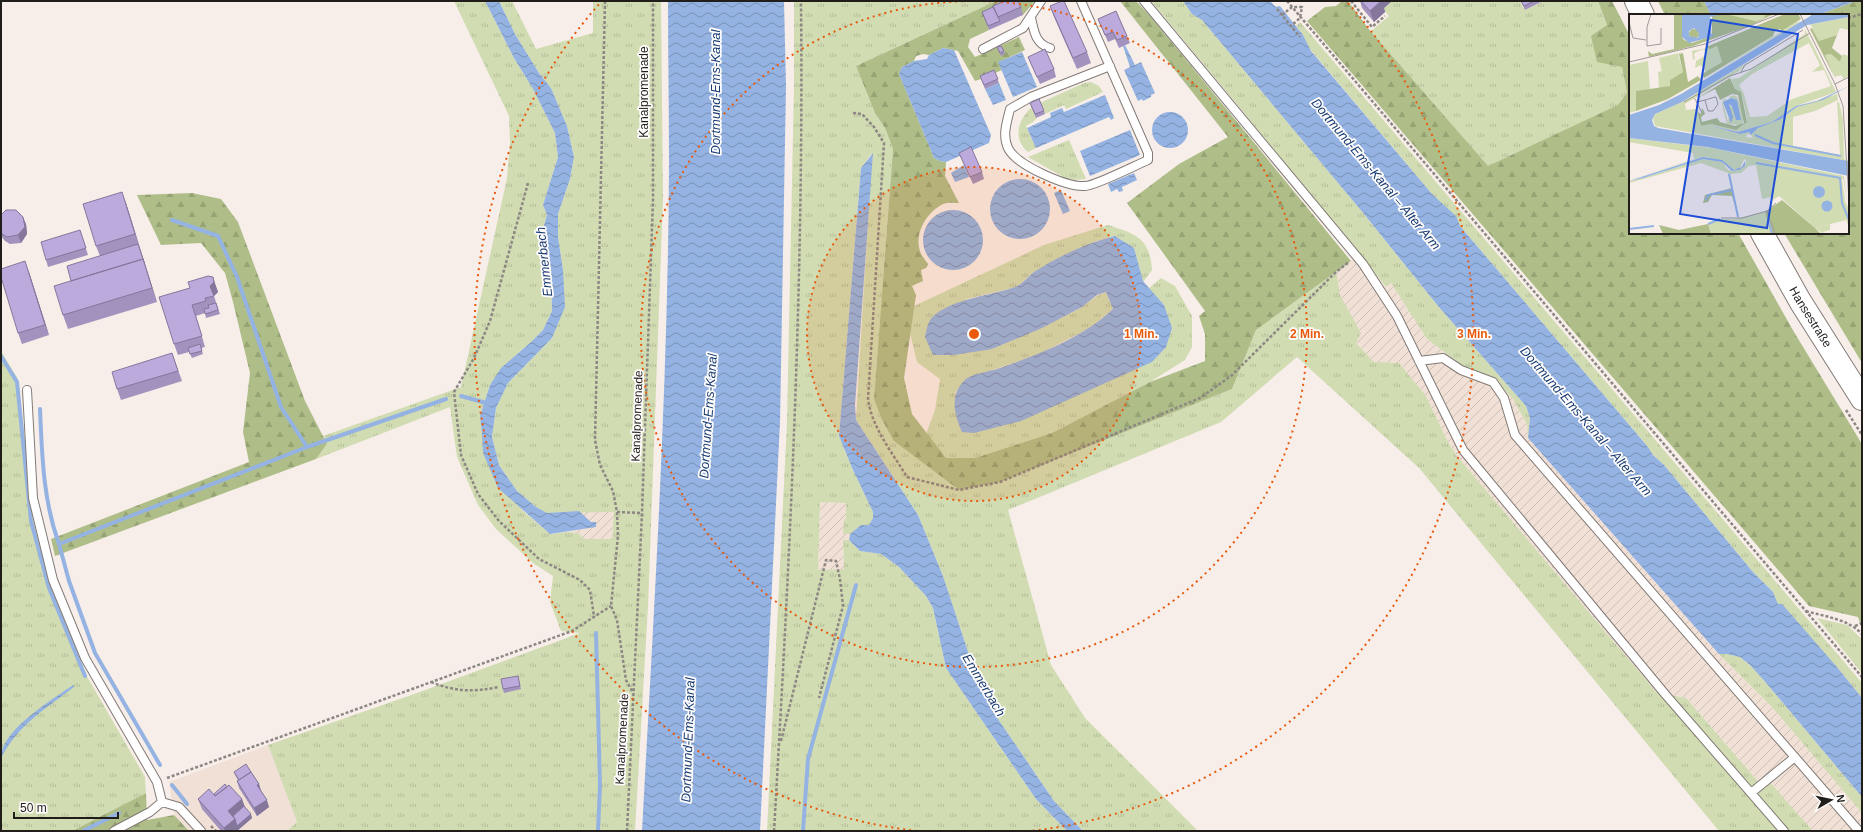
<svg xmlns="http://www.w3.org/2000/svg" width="1863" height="832" font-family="Helvetica,sans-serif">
  <defs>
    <pattern id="industrial-furrows" width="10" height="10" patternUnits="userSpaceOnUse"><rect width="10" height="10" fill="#f0e0d6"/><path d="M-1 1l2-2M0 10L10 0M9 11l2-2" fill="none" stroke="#cec0b7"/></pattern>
    <pattern id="grass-tufts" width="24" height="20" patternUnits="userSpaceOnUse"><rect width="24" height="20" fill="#d1dcb2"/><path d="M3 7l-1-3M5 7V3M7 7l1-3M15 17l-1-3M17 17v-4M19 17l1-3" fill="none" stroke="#b3bc98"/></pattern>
    <pattern id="forest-firs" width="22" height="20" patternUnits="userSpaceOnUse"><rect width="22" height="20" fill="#afbe88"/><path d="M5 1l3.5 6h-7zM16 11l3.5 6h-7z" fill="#96a375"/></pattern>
    <pattern id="water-waves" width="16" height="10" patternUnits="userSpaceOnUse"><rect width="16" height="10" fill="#95b3e2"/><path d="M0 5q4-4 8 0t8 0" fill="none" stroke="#7991b6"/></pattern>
  </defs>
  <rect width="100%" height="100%" fill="#f7eee9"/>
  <path fill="#f0e0d6" d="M268,745L297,822L287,831H189L174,815L169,782Z"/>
  <path fill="url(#industrial-furrows)" d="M1360,254L1385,287L1391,283L1427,339L1468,370L1492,377L1513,399L1527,424L1528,438L1719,654L1772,707L1862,813V831H1813L1769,781L1763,787L1686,698L1657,693L1457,456L1448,442L1426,396L1374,362L1356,343L1361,333L1339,295L1336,272Z
    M820,502L846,503V520H844V534H850L849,540H843L844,569L818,570Z
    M579,511L614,512L612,539H585L578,533L567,532L592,527L591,522Z"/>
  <path fill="url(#grass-tufts)" d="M454,1H485L514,58L533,89L555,133L558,157L543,205L547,215L542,232L551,268L552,311L543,330L531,342L519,352L490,385L480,416L482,434L522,510L550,534L567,532L578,533L585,539H612L614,512L546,513L536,507L517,491L499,465L492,437L496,408L508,383L552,338L563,270L558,237V214L570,179L574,156L567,126L551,88L539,73L515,34L499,1H512L536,49L593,33V1H661L663,199L648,606L635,831H287L297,822L268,745L417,693L580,633L561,631L550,602L553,576L533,563L496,529L478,505L457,457L450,407L316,459L327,444L323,436L461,387L507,178L510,143L509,116Z
    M794,1H996L856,66L875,113L885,128L893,149L874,399L881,418L895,441L959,490L1000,482L1232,389L1256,330L1336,272L1340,295L1361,333L1356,343L1374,362L1399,363L1426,396L1448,442L1457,456L1657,693L1686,698L1763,787L1769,781L1813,831H1719L1419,468L1297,357L1221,422L1008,510L1051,665L1085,718L1198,831H1083L1054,801L998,719L976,676L943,576L918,515L856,420L872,153L861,168L839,436L853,470L873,512V518L869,525H861L850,534H843L844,519L846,520V503L820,502L818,570L844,569L843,540H849L860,551L881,554L899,567L926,596L933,608L946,668L1036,799L1067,831H767L787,422L794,86Z
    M1151,1H1183L1192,14L1202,20L1364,214L1438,306L1526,406L1530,418L1528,438L1527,424L1513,399L1492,377L1468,370L1427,339L1391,283L1386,287L1235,102Z
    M1392,1H1520L1525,10L1543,1H1598L1622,67L1627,93L1618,106L1488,167L1370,32L1389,16L1383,9Z
    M1300,22L1862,683V698L1837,667L1778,604L1773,592L1753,572L1664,465L1653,455L1648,447L1460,226L1455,216L1432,194L1309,48L1303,35L1296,26Z
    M1091,82L1099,86L1103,92L1066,109L1064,105L1045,114L1040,103L1084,83Z
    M1032,107L1037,118L1033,122L1026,126L1036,148L1028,152C1012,139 1018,119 1032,107Z
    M1069,140L1086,179L1072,180L1065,178L1028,157Z
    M1108,225C1136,234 1150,238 1152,270L1143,282L1134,248L1115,236L1096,241L1032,273L1017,287L966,299L992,349C1020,337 1048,325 1075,311C1086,305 1094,296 1106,292L1113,309L1090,328L1039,354L966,379L954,394L1164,305L1148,289L1161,278L1175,286L1192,316V347L1185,360L1150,382L1052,433L975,458H946L926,434L935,410L940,379L917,362L910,333L914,306L1044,245Z
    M1,351L18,379L33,515L50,582L81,666L145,777L146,793L72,831H1Z
    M1817,618L1847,625L1862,639L1861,672Z
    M1719,654H1727L1740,657L1750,665L1767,684L1862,797V813L1772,707Z"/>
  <path fill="url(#forest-firs)" d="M996,1H1035L1023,15L984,16L989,30L970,39L968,47L975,57L1019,37L1025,50L999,62L1002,70L981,79L975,81L958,51L943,48L929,55L923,54L916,56L914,61L902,67L899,74L934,158L940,161L946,162L945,176L959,203C954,203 948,202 943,204C927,212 914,233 920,251C921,255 925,260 928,264L926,268L921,270L923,281L912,286L916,295L904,378L912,414L946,458H975L1052,433L1150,382L1205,361V334L1199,316L1205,311L1127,203L1179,164L1228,137L1120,1H1136L1151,17L1351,261L1256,330L1232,389L1000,482L959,490L894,441L881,418L874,399L893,149L885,128L875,113L856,66Z
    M1342,1H1348L1371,32L1488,166L1618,105L1627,93L1622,67L1597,62L1591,36L1607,25L1598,1H1612L1630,36V233H1738L1794,332L1862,444V629L1858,617L1809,606L1307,21L1325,7L1336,6Z
    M1658,1H1704L1711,15H1665Z
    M1856,1H1862V363L1784,233H1848V15H1818Z
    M192,193L221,199L238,222L305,401L327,444L316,459L55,556L51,539L249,462L243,432L250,373L233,302L225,273L201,243L161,245L137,195Z
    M146,793L147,820L174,815L189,831H72Z"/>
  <path fill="url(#water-waves)" d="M485,1H499L515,34L539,73L551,88L567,126L574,157L570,179L558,214V237L563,270L565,307L552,338L508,383L496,408L492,437L499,465L517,491L536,507L547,513L579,511L591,522H596V527L550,534L498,488L483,453L482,434L480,416L490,385L501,368L531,342L543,330L552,311L551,268L542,232L547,215L543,205L558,157L555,133L533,89L514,58Z
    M668,1H784L786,86L780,422L760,831H642C654,609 668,386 669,164C669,110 668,55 668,1Z
    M1183,1H1270L1276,7L1280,6L1303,35L1311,51L1432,194L1456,216L1460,226L1648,447L1653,455L1664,465L1753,572L1773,592L1778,604H1782L1837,667L1862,698V797L1767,684L1750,665L1740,657L1727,654H1719L1528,438L1530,418L1526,406L1438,306L1364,214L1202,20L1192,14Z
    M1704,1H1856L1818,15H1711Z
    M1125,45L1135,65L1141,62L1155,93L1151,95V97L1143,101L1142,99L1138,101L1124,70L1130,67L1123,46Z
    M943,48L954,50L991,135L989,143L946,162L940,161L934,158L899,74L902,67L914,61L927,59L929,55Z
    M1022,52L1037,87L1013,97L998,62Z
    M999,83L1006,100L993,105L985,89Z
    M1105,95L1114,118L1111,120L1109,117L1036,148L1027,128L1051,117L1050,113L1062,108L1064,112Z
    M1152 130a18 18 0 1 1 36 0a18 18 0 1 1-36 0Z
    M1130,130L1140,155L1090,176L1080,151Z
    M873,153L855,405L856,420L918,515L943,576L976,676L998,719L1054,801L1083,831H1067L1036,799L946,668L933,608L926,596L899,567L881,554L860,551L849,540L850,534L861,525H869L873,518V512L853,470L839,436L861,168Z
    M964,165L969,177L955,182L951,173Z
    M1134,173L1137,180L1122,187L1123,191L1119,192L1117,189L1111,192L1108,184Z
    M990 209a30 30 0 1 1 60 0a30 30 0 1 1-60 0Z
    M1061,190L1070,211L1063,214L1054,193Z
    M923 240a30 30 0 1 1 60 0a30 30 0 1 1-60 0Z
    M1115,236L1134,248L1143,281L1164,305L1172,328L1166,347L1152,362L1021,421L974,433L962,432C954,414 949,394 966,379C972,374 992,371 1000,368C1040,354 1082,338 1113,309L1106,292L1097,295L1082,307L1042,328L992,349L954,355H933L925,337C926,332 927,326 929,322C941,300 994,295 1015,287C1023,284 1028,276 1034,272C1059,256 1086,243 1115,236Z
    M73,685L74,687C44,710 19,724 1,758C1,730 52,700 73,685Z"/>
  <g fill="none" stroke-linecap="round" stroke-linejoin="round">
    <path stroke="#95b3e2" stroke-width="4" d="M172,220L218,236L237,277L281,407L307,447
      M1,356L17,382L31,521L49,588L85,676
      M461,396L490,404
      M40,409C42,455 43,500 59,544L307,447L446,399
      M59,544L69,581L95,653L160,765
      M596,633L600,785L598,831
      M172,785L187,804
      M83,831L119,813
      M803,831L808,759L856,585"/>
    <g stroke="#827a76" stroke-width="10">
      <path id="service" d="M1081,1L1148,153V160C1136,165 1095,186 1085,186C1066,187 1016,165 1008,148C1002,135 1007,122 1010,109L1031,97L1110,66
        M1144,1L1363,264L1397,316L1463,450L1665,694L1784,831
        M1031,18C1034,30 1035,44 1050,48
        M983,49L1023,28L1041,1
        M1419,361L1443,358L1461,370L1493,382L1504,398L1515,435L1859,831
        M27,390L33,498L53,580L85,658L157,782L162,802L150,812L114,831
        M1751,793L1795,757
        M162,802L179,807L201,831"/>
    </g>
    <g stroke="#827a76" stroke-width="24">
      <g id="secondary">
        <path d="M1636,1L1643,15"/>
        <path id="s1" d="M1762,233L1800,301L1862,399"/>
      </g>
    </g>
    <path stroke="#8d8784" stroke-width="2.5" stroke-dasharray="3 2" stroke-linecap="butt" d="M605,1L595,440L600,465L613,491L617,512L618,536L611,606L617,620L626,680L633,693
      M1287,1L1862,677
      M1351,1L1372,27L1385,16
      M1277,9L1300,37
      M1282,15L1292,7H1302L1300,18L1291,26
      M1848,18L1862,14
      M853,113L862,114L874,127L884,143L868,399C872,428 892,452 907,477L959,490L1000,482L1200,398L1231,376L1336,272L1348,263
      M1862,173V189
      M528,183L490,321L474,358L454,392L461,455L478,494L499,521L539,559L580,580L590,590L594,616
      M1846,410L1862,435
      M617,512L642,513
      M1806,611C1826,617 1848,619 1862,634
      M1855,626L1862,623
      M431,682C456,692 473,692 499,687
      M781,741L826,560L836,561L840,579L843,606L819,698
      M167,778L572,631L611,606
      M211,826L216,831
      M627,831L642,513L653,200V1
      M774,831C790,555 804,278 801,1"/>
    <use href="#service" stroke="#fff" stroke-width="8"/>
    <use href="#secondary" stroke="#fff" stroke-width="22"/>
  </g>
  <path fill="#a292be" d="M1360,1H1392L1384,8L1385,12L1374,22L1362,8Z
    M1521,1H1543L1525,10Z
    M1050,6L1087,52L1091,63L1077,69L1054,17Z
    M1021,7L1023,15L989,30L982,12Z
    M1098,19L1127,36L1130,43L1119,48L1115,39L1108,42Z
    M1001,46L1005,54L1001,56L997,47Z
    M1028,57L1054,69L1056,77L1040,84Z
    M994,70L999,83L985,89L980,76Z
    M1039,99L1045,114L1036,118L1030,103Z
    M959,153L982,172L984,179L973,184Z
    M126,203L157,302L68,329L63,315L71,281L100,256L96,246Z
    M1,215L26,224L27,234L21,243L10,244L5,241L1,236Z
    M80,230L88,255L48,267L46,260Z
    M29,272L49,335L22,344L18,333Z
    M216,287L218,292L214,296L220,314L206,318L205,313L196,316L205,347L201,348L203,354L192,358L189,352L178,355L174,344L190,288Z
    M172,353L182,381L121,400L117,389Z
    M518,676L521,689L504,693L503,689Z
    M234,772H251L259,784L261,791L269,807L257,816L239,788L237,781L238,780L235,775Z
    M227,787L242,799L244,806L252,818L237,831H221L202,809L198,799L214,794Z"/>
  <path fill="#84779b" d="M1380,1H1392L1384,8L1385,12L1374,22L1370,11Z
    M122,192L126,203L139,245L135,234Z
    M23,217L26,224L27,234L21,243L18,235Z
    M138,244L142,255L157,302L152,288Z
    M25,261L29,272L49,335L45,325Z
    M213,277L218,292L214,296L218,306L210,286Z
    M259,784L261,791L259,792L257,785Z
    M242,799L246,810L251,814L252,818L237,831H225L224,828L228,811Z
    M267,800L269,807L257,816L254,808Z"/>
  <path fill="#bcaadd" stroke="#84779b" d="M1005,1H1018L1021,7L998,17L993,6Z
    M1062,1H1064L1087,52L1073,58L1050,6Z
    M1361,1H1381L1370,11Z
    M1521,1H1534L1524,6Z
    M993,7L1000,21L988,26L982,12Z
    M1116,11L1127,36L1117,40L1113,32L1105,35L1098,19Z
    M1001,46L1004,51L1000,53L997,47Z
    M1045,49L1054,69L1037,77L1028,57Z
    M994,70L998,79L984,85L980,76Z
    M1039,99L1044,111L1035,114L1030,103Z
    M971,147L982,172L970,177L959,153Z
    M122,192L135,234L96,246L83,204Z
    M6,210H16L23,217L25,227L18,235L7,237L2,234L1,232V215Z
    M80,230L86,248L46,260L41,242Z
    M138,244L144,262L143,259L71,281L67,266Z
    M143,259L152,288L63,315L54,286Z
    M25,261L45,325L18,333L1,277V269Z
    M208,276L213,277L214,282L210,286L214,296L205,298L206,301L192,305L202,336L174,344L159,297L190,288L188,282Z
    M216,303L218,310L205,314L204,309L209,308L208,305Z
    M200,344L202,351L190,354L188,348Z
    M172,353L178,371L117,389L112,372Z
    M518,676L520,686L503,689L501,679Z
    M246,764L251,772L239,780L234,772Z
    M251,772L259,784L257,785L267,800L254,808L237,781Z
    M225,784L227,787L215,796L214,794Z
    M229,785L242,799L228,811L235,819L224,828L198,799L209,789L215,796Z
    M244,806L251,814L237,826L235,819L233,816Z"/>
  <circle cx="974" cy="334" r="167" fill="#e8590c" fill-opacity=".12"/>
  <g fill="none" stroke="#e8590c" stroke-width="2" stroke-dasharray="2 4">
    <circle cx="974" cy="334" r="167"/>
    <path d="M977 1A333 333 0 1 1 971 1"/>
    <path d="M917 831A500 500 0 0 1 600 3M1348 3A500 500 0 0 1 1031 831"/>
  </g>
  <g text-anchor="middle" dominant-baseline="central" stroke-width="3.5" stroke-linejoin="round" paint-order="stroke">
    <g font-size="12" fill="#201d1b" stroke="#fffdfc">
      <text transform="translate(644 92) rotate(-90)">Kanalpromenade</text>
      <text stroke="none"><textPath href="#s1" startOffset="97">Hansestraße</textPath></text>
      <text transform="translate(637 416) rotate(-88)">Kanalpromenade</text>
      <text transform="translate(622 739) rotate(-87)">Kanalpromenade</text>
    </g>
    <g font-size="13" font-style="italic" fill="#183c73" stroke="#fffdfc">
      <text transform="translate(715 92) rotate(-90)">Dortmund-Ems-Kanal</text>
      <text transform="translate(1376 174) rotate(50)">Dortmund-Ems-Kanal – Alter Arm</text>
      <text transform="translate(544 262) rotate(-96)">Emmerbach</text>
      <text transform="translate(708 416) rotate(-86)">Dortmund-Ems-Kanal</text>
      <text transform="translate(1586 421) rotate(49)">Dortmund-Ems-Kanal – Alter Arm</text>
      <text transform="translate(984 685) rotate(59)">Emmerbach</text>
      <text transform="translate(688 740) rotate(-88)">Dortmund-Ems-Kanal</text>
    </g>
  </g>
  <g transform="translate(1629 14)">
    <rect width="220" height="220" fill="#f7eee9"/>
    <path d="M220,3V16L211,14L208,21L190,27L182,11H179ZM168,8H172L75,65ZM176,15L207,78L170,91L143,108L109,118L82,112L110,120L120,118L121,121L118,120L117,123L124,124L122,121L129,114L152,105L168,93L208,80L209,86L186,97L164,103V132L211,141L208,88H210L214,106L215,145L220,147L26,112L24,105L26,100L53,88L119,48L110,57L56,90L57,96L67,95L72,112L82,110L107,116L118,108V104L112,78L106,75L102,65L110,64L162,29L176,20ZM180,29L191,51L183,58L195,56L202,72L163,85L138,102L121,103L115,80L110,71L123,60ZM88,32L93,48L77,58L72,51L66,54L67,47L77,41L75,35L67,38L65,40L66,45L64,46L63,37ZM54,38L49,40L54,58L41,66V72L30,75L29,58L33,57L30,44ZM202,40L211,48L214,40L220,42L219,62L215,65L212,61L206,63L196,41ZM19,47L21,75L7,78V97L0,99V51ZM104,81L108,83L114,98L115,106L112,111L98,110L94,95L93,88L95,85H98L94,88L99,108L102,89L108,107L102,84H99ZM0,124L83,134L215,162L218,188L214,163L213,166L216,187L220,196V213L217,206L186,214L150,182L144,186L142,183L133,185L127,151L120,152L112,159L101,160L104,175L99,159L72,149L0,169V167L14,164L74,145L93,148L99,156L107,157L116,152L117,146L115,145L111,155L105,156L93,147L77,143L70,144L0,166L65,145L64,139L0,128ZM136,198L142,220H82L79,210L91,205H105Z" fill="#d1dcb2" fill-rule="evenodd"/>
    <path d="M45,0H53V23L55,26L63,29L83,22V1L100,0L127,7L135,4L136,0H145L120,12L64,32L20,43L19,37L23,40L45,35ZM156,0H169L172,5L153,17L151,15L146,17L144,22L75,64L73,60L93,48L88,32L81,35L77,33ZM183,14L190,27L208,21L203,34L213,42L211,48L202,40L196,41L206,64L181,15ZM60 20a5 5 0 1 1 10 0a5 5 0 1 1-10 0ZM54,39L59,68L69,62L72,66L39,85L7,97V77L41,72V66L54,58L50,40ZM101,64L106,75L112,78L118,108L107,116L82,110L72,112L66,89L69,98L72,100L73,94L75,97L76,100L72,103L73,108L88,104L91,108L106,112L115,109L109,81L103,80L91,86L86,75L67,85ZM103,174L110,204L103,182L83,181L79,188L74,189L76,181ZM153,186L186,214L192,220H142L136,198ZM79,210L82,220H34L30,211L50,216Z" fill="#afbe88"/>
    <path d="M136,0L135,4L127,7L100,1ZM201,210V216L194,218L195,220L186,214Z" fill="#d1dcb2"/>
    <path d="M53,0H94L81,3L82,19L85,22L60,29L53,23ZM65,14L70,19L69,24L60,22V17ZM220,0V3L178,11L53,88L26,100L23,106L25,112L29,114L220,147V162L79,133L0,124V101L30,91L52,80L183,1ZM220,72L194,86L168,93L152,105L129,114L122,121L120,118L111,120L82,112L109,118L143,108L167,92L188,87ZM102,84L108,86L112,106H107L103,92L100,90L104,103L102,109L94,88ZM74,143L93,146L105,156L113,153L116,147V152L110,156L103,157L93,148L74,145L14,164L0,167ZM184 178a6 6 0 1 1 12 0a6 6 0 1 1-12 0ZM192.5 192a5.5 5.5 0 1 1 11 0a5.5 5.5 0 1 1-11 0Z" fill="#95b3e2" fill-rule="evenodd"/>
    <path fill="none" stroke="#95b3e2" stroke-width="2" d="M126,121L144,129L212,142M127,149L212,164M100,160L109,203M211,164L213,189L220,206M77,186L79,181L103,176M139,204L143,220M79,210L91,205M0,215L25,212"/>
    <path fill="none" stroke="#a19a97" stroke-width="1" d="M22,0L18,13V32L32,30V14M171,0L206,70L214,92L220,187M0,8L4,24L17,26M0,48L76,30L150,0M112,58L116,51L174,16M206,70L220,63M65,84L68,88L76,86L86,83H87L89,90L84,97H79L76,86M67,87L73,99M55,88L101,62L122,55L181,19M138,197L147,189M92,204H113L138,197L146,220"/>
    <path fill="#1d4ed8" fill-opacity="0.15" stroke="#1d4ed8" stroke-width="2" d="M82,6L169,20L138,214L51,200Z"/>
    <rect width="220" height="220" fill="none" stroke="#201d1b" stroke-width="2"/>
  </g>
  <circle cx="974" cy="334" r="6" fill="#e8590c" stroke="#fffdfc" stroke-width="2"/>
  <g font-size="12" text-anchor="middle" font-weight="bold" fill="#e8590c" stroke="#fffdfc" stroke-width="3.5" stroke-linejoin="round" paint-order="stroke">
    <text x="1141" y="338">1 Min.</text>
    <text x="1307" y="338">2 Min.</text>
    <text x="1474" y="338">3 Min.</text>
  </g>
  <rect width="1863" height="832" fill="none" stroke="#201d1b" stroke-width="4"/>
  <g transform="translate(1831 800) rotate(81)" stroke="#fffdfc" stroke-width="3" paint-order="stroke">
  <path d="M0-3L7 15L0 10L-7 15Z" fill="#201d1b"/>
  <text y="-6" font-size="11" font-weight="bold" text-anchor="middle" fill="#201d1b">N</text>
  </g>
  <path d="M14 812v6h104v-6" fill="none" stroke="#201d1b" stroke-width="2"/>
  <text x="20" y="812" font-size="12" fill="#201d1b" stroke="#fffdfc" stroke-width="3" paint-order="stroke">50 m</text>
</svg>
